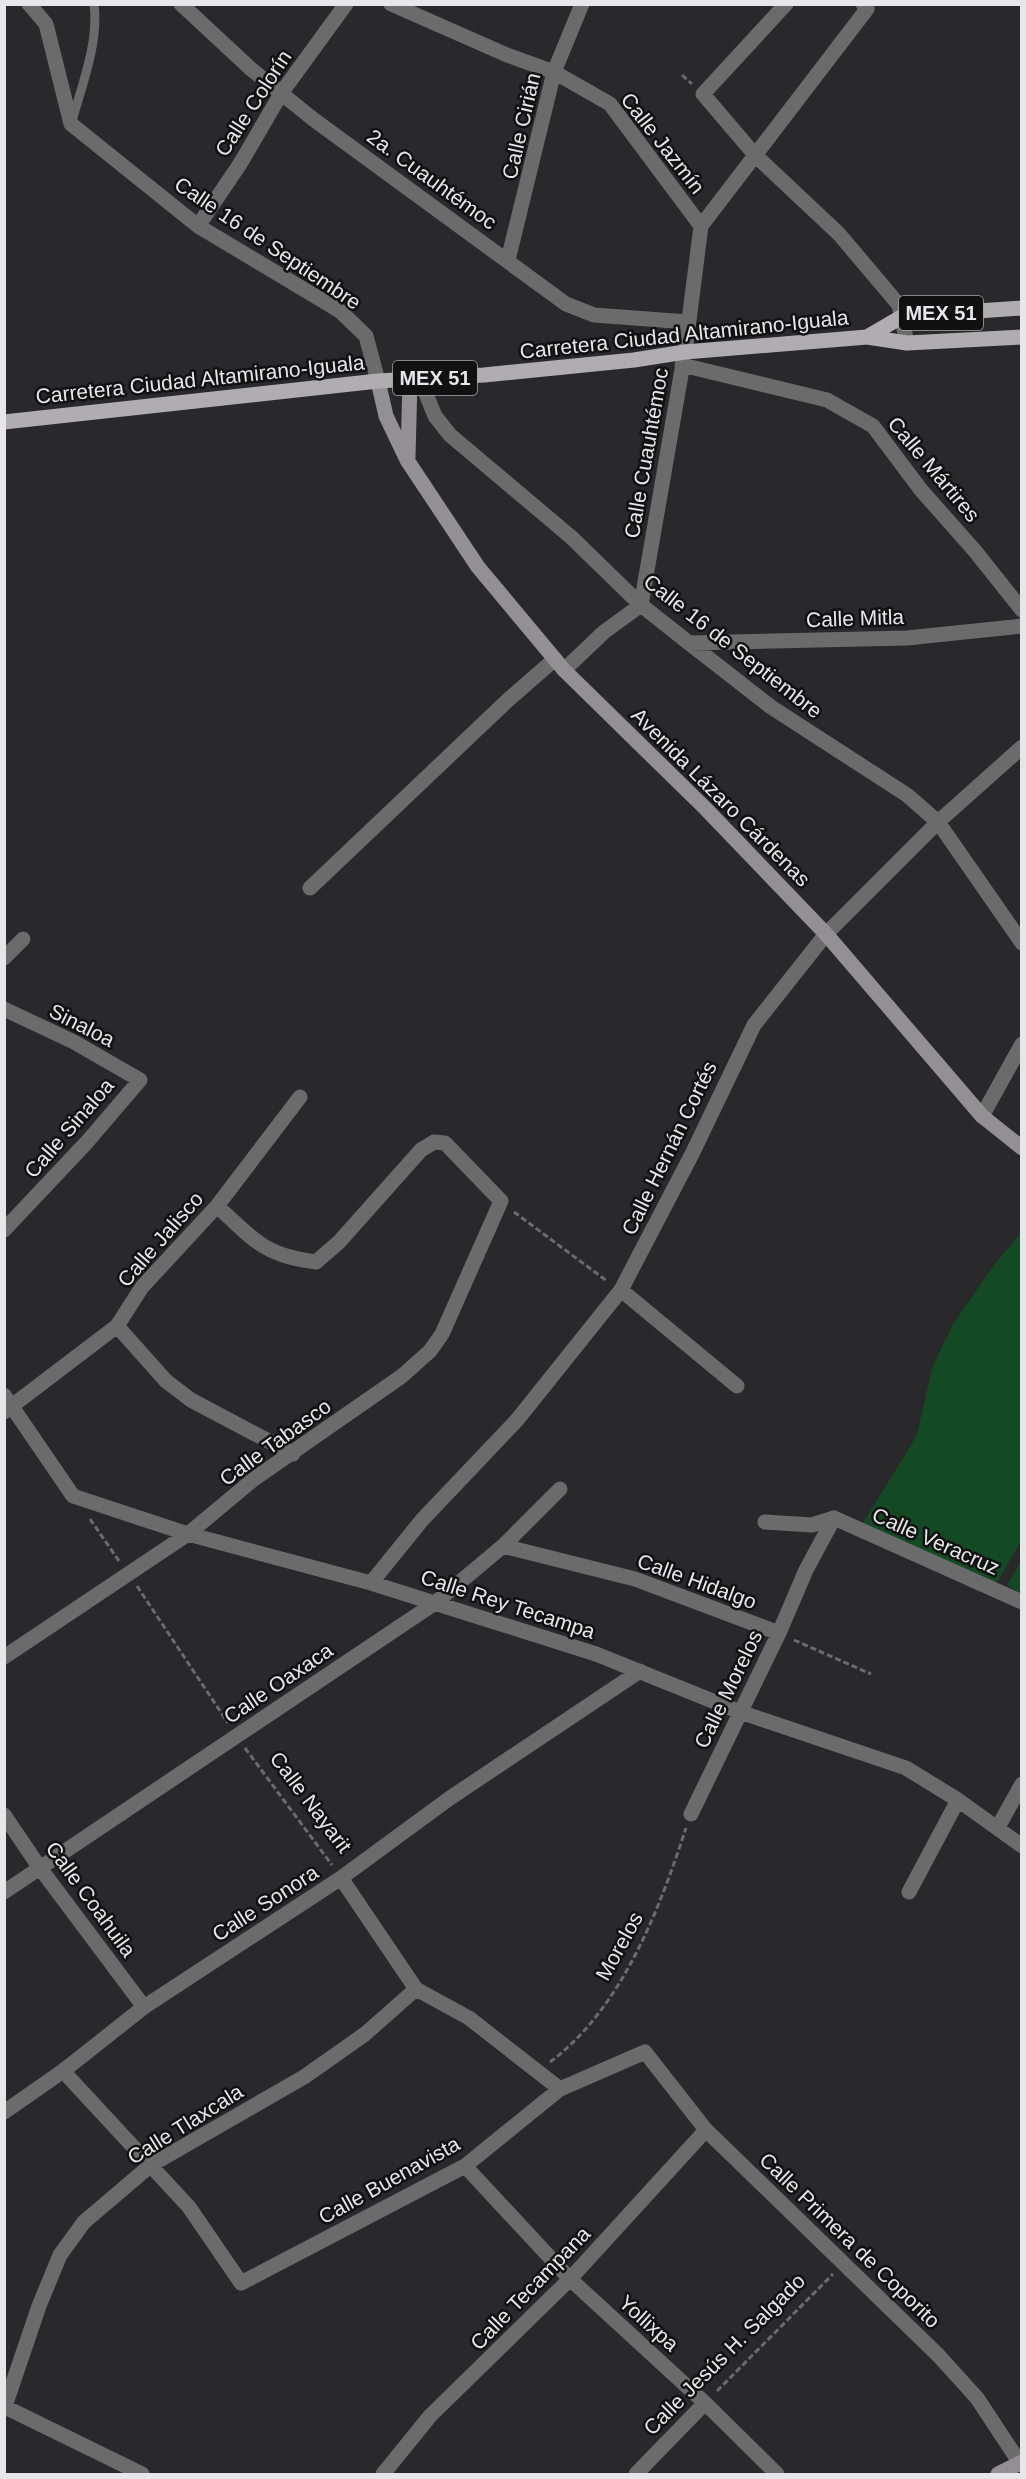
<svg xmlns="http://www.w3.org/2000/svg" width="1026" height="2479" font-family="Helvetica,sans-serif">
  <rect width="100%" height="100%" fill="#29282a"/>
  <path fill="#134a23" d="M1021,1233V1541L995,1586L863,1523L917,1435L932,1368L953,1324L994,1265Z
    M1021,1561V1594L1007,1585Z"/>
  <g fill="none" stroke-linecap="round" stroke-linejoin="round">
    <path stroke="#6b6a6c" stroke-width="3" stroke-dasharray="6 3" stroke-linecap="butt" d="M682,75L692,84
      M514,1212L607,1281
      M90,1519L119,1561
      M137,1586L228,1723
      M794,1640L871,1674
      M245,1748L332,1865
      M550,2062C621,2009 659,1911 686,1828
      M717,2391L833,2274"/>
    <path stroke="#6c6b6c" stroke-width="9" d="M72,121C82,85 99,42 94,4"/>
    <path stroke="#6c6b6c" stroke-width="15" d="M29,4L46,24L71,124L198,226L340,311L366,336L378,381
      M181,4L251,69L313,119L566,304L594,315L688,322
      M391,4L507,55L554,72L610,104L701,226
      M786,4L703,94L755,155L839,234L899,305L907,343
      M198,226L240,164L282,92L346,4
      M508,260L554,72L582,4
      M682,365L827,400L873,426L921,490L975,551L1022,610
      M420,379L435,416L450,435L571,537L641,605L689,643L771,707L907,795L938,822L1022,943
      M689,643L907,638L1022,626
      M564,670L604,632L641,605L685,352L701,226L867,9L863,4
      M310,888L508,700L555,659
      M4,958L23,939
      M4,1009L74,1042L140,1080L87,1142L4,1230
      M982,1116L1022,1044
      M621,1290L737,1386
      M117,1326L166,1381L191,1400L293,1454
      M4,1395L73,1496L188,1534L371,1583L596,1654L740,1712L906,1768L958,1800L1022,1846
      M4,1412L117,1326L142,1287L217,1206L300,1097
      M834,1518L1022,1602
      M765,1522L812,1525L834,1518
      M503,1546L635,1579L779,1633
      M371,1583L422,1520L517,1420L621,1290L692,1154L754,1025L826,934L938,822L1022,747
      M4,1657L188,1534L254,1479L402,1376L430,1351L442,1334L501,1201L445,1143L434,1142L421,1150L339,1242L316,1262C264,1256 253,1239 217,1206
      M691,1814L779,1633L806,1570L834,1518
      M4,1815L40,1868L144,2007
      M998,1827L1022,1784
      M341,1878L416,1989L469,2018L560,2089
      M4,1892L435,1603L503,1546L560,1489
      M909,1892L958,1800
      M63,2071L189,2207L241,2283L465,2166L560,2089L645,2052L706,2130L938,2355L977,2398L1020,2463
      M4,2112L63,2071L144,2007L341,1878L450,1798L640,1671
      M465,2166L570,2279L705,2403L777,2474
      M5,2407L142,2474
      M4,2409L39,2306L60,2255L84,2222L151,2165L304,2077L365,2034L416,1989
      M383,2474L430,2416L570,2279L706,2130
      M636,2474L705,2403"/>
    <path stroke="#929092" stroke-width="15" d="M378,381L386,416L407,460L478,567L564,670L706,809L826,934L982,1116L1022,1148
      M408,457L410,380
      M998,2474L1022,2462"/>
    <path stroke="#afadaf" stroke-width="15" d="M867,337L903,316L1022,308
      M4,422L378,381L484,375L634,360L685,352L867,337L907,343L1022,337"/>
  </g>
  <g text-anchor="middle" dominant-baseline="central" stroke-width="5" stroke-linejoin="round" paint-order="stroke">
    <g fill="#111112" stroke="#a7a6a8" stroke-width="1.5">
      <rect x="899" y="296" width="84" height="34" rx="4.5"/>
      <rect x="393" y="361" width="84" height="34" rx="4.5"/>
    </g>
    <g font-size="20" font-weight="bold" fill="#e7e6e8">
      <text x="941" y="313">MEX 51</text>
      <text x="435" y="378">MEX 51</text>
    </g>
    <g font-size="21" fill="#e7e6e8" stroke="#111112">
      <text transform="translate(253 103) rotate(-57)">Calle Colorín</text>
      <text transform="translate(521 126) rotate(-77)">Calle Cirián</text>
      <text transform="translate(663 143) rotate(52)">Calle Jazmín</text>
      <text transform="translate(432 179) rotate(36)">2a. Cuauhtémoc</text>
      <text transform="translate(268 243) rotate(34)">Calle 16 de Septiembre</text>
      <text transform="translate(684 334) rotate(-6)">Carretera Ciudad Altamirano-Iguala</text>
      <text transform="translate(200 379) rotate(-6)">Carretera Ciudad Altamirano-Iguala</text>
      <text transform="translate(646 453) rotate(-80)">Calle Cuauhtémoc</text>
      <text transform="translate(934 469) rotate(50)">Calle Mártires</text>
      <text transform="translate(855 618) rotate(-2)">Calle Mitla</text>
      <text transform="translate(733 646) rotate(38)">Calle 16 de Septiembre</text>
      <text transform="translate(721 797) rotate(45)">Avenida Lázaro Cárdenas</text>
      <text transform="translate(82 1025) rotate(27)">Sinaloa</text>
      <text transform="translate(69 1128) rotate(-49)">Calle Sinaloa</text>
      <text transform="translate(669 1148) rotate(-64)">Calle Hernán Cortés</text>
      <text transform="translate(160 1239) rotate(-49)">Calle Jalisco</text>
      <text transform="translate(275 1442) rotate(-36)">Calle Tabasco</text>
      <text transform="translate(936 1541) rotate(24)">Calle Veracruz</text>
      <text transform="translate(697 1581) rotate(20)">Calle Hidalgo</text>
      <text transform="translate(508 1604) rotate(18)">Calle Rey Tecampa</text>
      <text transform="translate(278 1683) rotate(-34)">Calle Oaxaca</text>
      <text transform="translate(728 1689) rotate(-64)">Calle Morelos</text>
      <text transform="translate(311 1802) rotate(53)">Calle Nayarit</text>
      <text transform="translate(91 1899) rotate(54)">Calle Coahuila</text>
      <text transform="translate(265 1903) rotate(-33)">Calle Sonora</text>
      <text transform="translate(619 1946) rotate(-61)">Morelos</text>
      <text transform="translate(185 2124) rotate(-32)">Calle Tlaxcala</text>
      <text transform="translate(389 2180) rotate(-29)">Calle Buenavista</text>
      <text transform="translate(850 2240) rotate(44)">Calle Primera de Coporito</text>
      <text transform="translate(530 2288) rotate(-46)">Calle Tecampana</text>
      <text transform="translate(649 2323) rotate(42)">Yollixpa</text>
      <text transform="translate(724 2354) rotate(-45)">Calle Jesús H. Salgado</text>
    </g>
  </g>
  <rect width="1026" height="2479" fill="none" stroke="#e7e6e8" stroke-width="12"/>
</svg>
